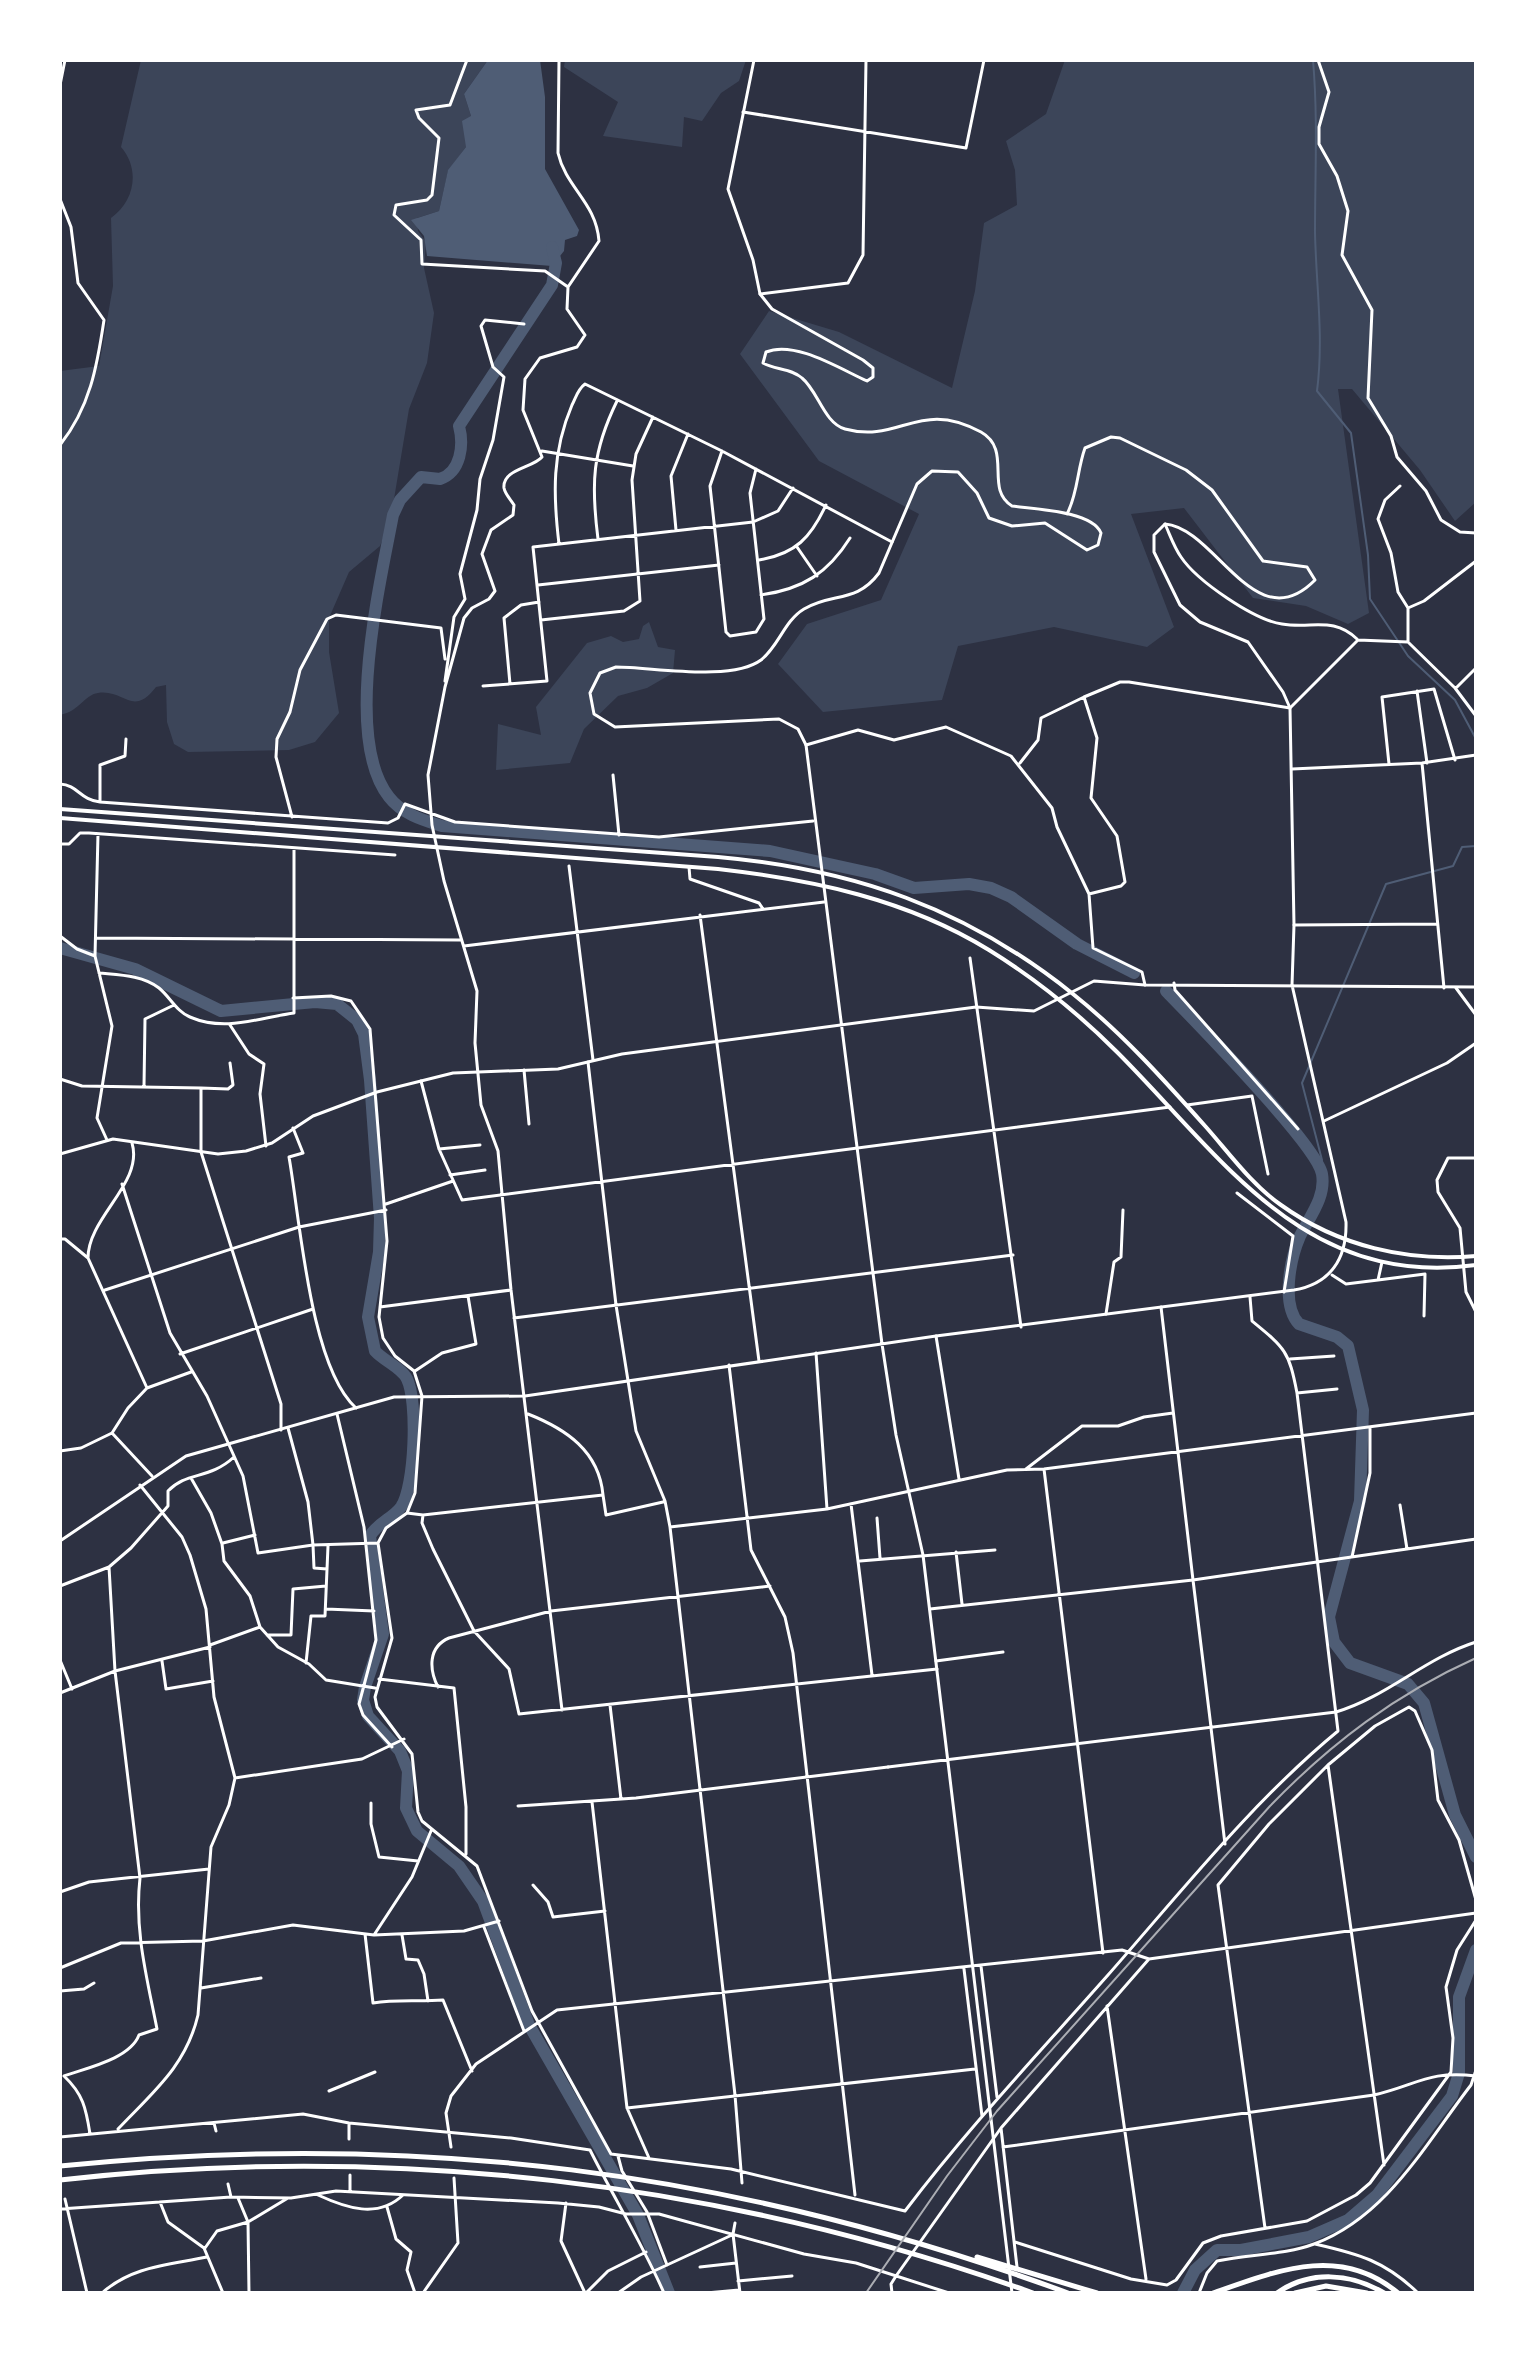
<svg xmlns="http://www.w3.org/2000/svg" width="1536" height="2353" font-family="Quicksand,sans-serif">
  <rect width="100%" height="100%" fill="#2d3142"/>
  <path fill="#3c4559" d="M141,60H488L464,94L471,116L466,147L448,171L439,211L417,218L418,231L426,242L424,268L434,313L427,363L409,409L391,517L380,546L349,572L329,618V652L339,713L315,742L289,750L188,752L174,744L167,722L166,685L156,687C132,718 125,689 98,693C84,695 80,711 60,715V371L99,366L113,286L111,218C134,202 141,170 121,147Z
    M565,60H746L739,81L721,93L702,121L684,117L682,147L603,136L618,102L564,67Z
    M1065,60H1476V502L1455,521L1420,470L1352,389H1338L1369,613L1348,624L1306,606L1253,598L1184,508L1131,514L1174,627L1147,647L1054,627L958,646L942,700L823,712L778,664L807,624L881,600L919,514L819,461L740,354L769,311L839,332L952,388L975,291L984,223L1017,205L1015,170L1006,141L1046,114Z
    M649,622L658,647L675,650L673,673L647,688L618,696L584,729L570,763L496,770L498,724L541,735L536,707L587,643L611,636L623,642L639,639L643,626Z"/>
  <path fill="#4f5d75" d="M488,60H540L545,97V169L579,230L577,236L565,240L564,251L552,266L427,256L424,236L411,220L439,211L448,170L466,147L462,121L471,116L464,94Z"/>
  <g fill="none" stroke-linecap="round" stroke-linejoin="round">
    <path stroke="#4f5d75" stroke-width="2" d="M1313,60C1318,118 1315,174 1315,232C1316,285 1324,337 1317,391L1351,433L1368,555L1370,599L1408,656L1455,700L1476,739
      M1320,1164L1322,1160L1302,1083L1386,884L1453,866L1462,847L1476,846"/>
    <path stroke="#4f5d75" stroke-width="12" d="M552,247L556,263L552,285L459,426C464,445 461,472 440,479L421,477L400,500L393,515C380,584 343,739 389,797C402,814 423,820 442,826L770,851L875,874L914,888L969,884L991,888L1011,897L1077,944L1134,973
      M60,948L135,969L221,1011L315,1002L337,1004L357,1020L364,1034L370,1080L380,1218L379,1252L368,1317L375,1351C384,1361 402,1368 407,1379C418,1401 415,1487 401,1507C392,1519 378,1522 370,1536L383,1634L365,1687L363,1700L368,1716L400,1751L408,1771L406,1808L417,1831L459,1866L483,1901L529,2025L638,2215L669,2293
      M1166,991C1193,1019 1317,1145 1322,1174C1326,1197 1310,1216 1300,1236C1290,1259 1281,1305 1299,1324L1337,1337L1348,1346L1363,1410L1360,1501L1329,1617L1334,1642L1350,1663L1408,1684L1424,1703L1455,1815L1476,1857
      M1183,2293L1195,2270L1217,2250H1241L1309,2237L1348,2220L1377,2195L1452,2096L1459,2073V1997L1476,1950"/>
    <path stroke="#fff" stroke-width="3" d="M467,60L450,105L416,110L419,118L439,138L432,195L427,200L396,205L394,215L421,240L422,264L545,271L568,287L567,309L585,335L577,347L540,358L525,379L523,410L542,457C533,468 502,469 504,488C505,494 511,500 514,505L513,515L491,530L482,554L495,591L489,599L472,608L464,618L445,687L428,775L432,825L444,881L477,991L475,1043L481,1105L498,1151L511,1290L562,1710
      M559,60L558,153C566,188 596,202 599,241L568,287
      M1318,60L1329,92L1319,127V144L1337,176L1348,211L1342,255L1372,310L1368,398L1391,436L1397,457L1426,491L1441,520L1460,532L1476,533
      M60,85L65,60
      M743,112L966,148L984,60
      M60,199L71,227L78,283L104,320C97,367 90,407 60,445
      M760,294L848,283L863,255L866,60
      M542,451L633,466
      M722,451L710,486L726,632L730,636L756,632L764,619L750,493L756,469
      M1165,524C1170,535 1174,547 1181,557C1197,581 1254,620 1282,624C1312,629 1333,616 1357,639
      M676,530L671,476L688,434
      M598,539C591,484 592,452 617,401
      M559,544C553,494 552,452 572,405C576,397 578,389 585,384L722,451L892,542
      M797,547L817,576
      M759,560C796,554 811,537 826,505
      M538,585L719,565
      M761,595C803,589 828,573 850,538
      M1408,608L1424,601L1476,561
      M541,620L624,611L640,601L632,480L636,454L653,417
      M1409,643L1455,688L1476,716
      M445,681L454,617L465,599L460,574L477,510L480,479L493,440L504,377L493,367L481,326L485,320L524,324
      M510,684L504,618L521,605L539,602
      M483,686L547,681L533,547L753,522L778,511L793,488
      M1456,688L1476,668
      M1417,691L1427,763
      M806,745L858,730L894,740L946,727L1011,756L1052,808L1057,827L1089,894L1093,948L1142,972L1145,985
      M1020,763L1038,740L1041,718L1084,697
      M1422,763L1444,988
      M1389,764L1382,697L1434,689L1455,760
      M1292,769L1422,763L1476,755
      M613,775L619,835
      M60,784C78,785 80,800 100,802L388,823L398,818L405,804L455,822L659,837L813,821
      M100,801V765L125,756L126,739
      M292,817L276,757L277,739L290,712L300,670L327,619L336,615L441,628L445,659
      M98,834L95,956L112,1026L97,1118L107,1140
      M60,844H69L80,833H89L395,855
      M569,866L593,1060
      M689,867L690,879L759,903L763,909
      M1089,894L1121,886L1125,882L1117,836L1091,798L1097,738L1084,697L1120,682H1129L1290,708L1358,640L1408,642V608L1398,592L1391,553L1378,519L1385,500L1400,486
      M700,915L759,1361
      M1294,925L1437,924
      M60,936L77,949L95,956
      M96,938L460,940
      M464,946L824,902
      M970,958L1021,1327
      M99,973C119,975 142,975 159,988C170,997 177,1012 190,1017C225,1032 258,1018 294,1013V848
      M1174,983L1175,990L1298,1129
      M1456,988L1476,1015
      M293,998L331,996L351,1001L370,1029L387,1241L379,1317L383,1338L395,1356L414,1371L422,1396L415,1493L407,1513L386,1528L378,1543L392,1638L375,1697L377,1707L412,1754L418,1812L422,1821L477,1866L532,2011L611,2154L731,2169L905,2211C968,2128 1039,2053 1108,1975C1181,1892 1253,1801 1338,1731L1297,1393C1289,1351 1285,1348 1252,1321L1250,1297
      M230,1025L249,1054L264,1064L260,1094L266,1146
      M588,1062L616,1305L636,1431L665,1501L670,1527L735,2095L742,2183
      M524,1070L529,1124
      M60,1079L82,1086L201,1088V1152L281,1404V1430
      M421,1081L439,1149L462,1200L1170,1107
      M144,1086L145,1019L174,1005
      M201,1088L228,1089L233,1085L230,1063
      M1187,1105L1252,1096L1268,1174
      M1324,1121L1447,1063L1476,1043
      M293,1128L303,1153L289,1157C300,1219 310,1367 356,1408
      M439,1149L480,1145
      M1476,1158H1448L1437,1180L1438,1192L1460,1228L1466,1292L1476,1312
      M450,1175L485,1170
      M122,1184L170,1333L207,1396L243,1476L258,1553L313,1545L314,1568L327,1569
      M1237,1193L1293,1236L1284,1292
      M386,1204L453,1181
      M60,1239H65L88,1258
      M1332,1275L1346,1284L1378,1280L1382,1262
      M1378,1280L1425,1274L1424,1316
      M105,1290L299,1227L386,1210
      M380,1307L511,1290
      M1106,1314L1114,1262L1121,1257L1123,1210
      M514,1318L1013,1255
      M936,1336L959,1479
      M816,1353L827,1509
      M180,1354L313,1309
      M1290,1359L1334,1356
      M729,1365L751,1550L785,1617L793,1653L855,2195
      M415,1371L442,1353L476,1344L468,1296
      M147,1388L191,1372
      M1297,1393L1337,1389
      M337,1414L364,1527L376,1640L359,1704L363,1715L392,1747
      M528,1414C566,1429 599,1451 603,1495
      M288,1428L308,1502L313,1545L378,1543
      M112,1433L152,1476
      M60,1451L81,1448L112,1433L128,1408L147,1388L88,1258C88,1217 144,1183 132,1143
      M1026,1469L1082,1426H1118L1144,1417L1173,1413
      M1044,1469L1103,1953
      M191,1478L211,1513L222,1544L224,1561L250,1596L260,1627
      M663,1502L606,1515L603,1495L423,1515L422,1523L433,1549L474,1631L509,1669L519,1714L937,1669
      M851,1504L872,1675
      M1400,1505L1407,1549
      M407,1513L423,1515
      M877,1518L880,1558
      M670,1527L827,1509L1007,1470L1044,1469L1476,1413
      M223,1543L255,1535
      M956,1552L962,1604
      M1352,1557L1370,1473V1428
      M860,1561L995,1550
      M1317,1562L1476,1539
      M60,1586L109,1567L131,1548L168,1506V1491C187,1471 209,1480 234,1457
      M326,1609L374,1611
      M930,1609L1193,1580L1161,1307
      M267,1635H291L293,1589L326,1586
      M210,1645L260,1627L278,1647L309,1664L326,1680L375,1688
      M60,1660L72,1689
      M162,1661L166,1689L213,1681
      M936,1661L1003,1652
      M306,1663L311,1616H325L328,1546
      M379,1679L454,1688L466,1807V1854
      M438,1687C429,1669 428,1647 449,1638L551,1611L770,1586
      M60,1693L115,1671L210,1647
      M610,1705L621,1799
      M1211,1728L1225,1844
      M1328,1765L1375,1726L1409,1707L1415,1711L1432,1750L1438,1800L1459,1840L1476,1900
      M235,1778L362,1759L404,1739
      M592,1802L627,2108L649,2158
      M371,1803V1824L379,1857L418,1861
      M518,1806L636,1798L888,1767
      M533,1885L548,1902L553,1917L605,1911
      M60,1892L89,1882L209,1869
      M484,1927L524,2031
      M365,1934L373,2003C397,1999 419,2002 443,2000L472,2071
      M374,1935L464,1931L499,1921
      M402,1935L406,1959L418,1960L424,1974L428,2001
      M981,1966L997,2097
      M60,1968L121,1943L203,1941L293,1925L374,1935L412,1877L431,1831
      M964,1969L982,2116
      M1476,1977V2001
      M201,1988L261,1978
      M60,1991L84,1989L94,1983
      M1107,2006L1146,2279
      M329,2091L375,2072
      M627,2108L975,2069
      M214,2123L216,2131
      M349,2123V2139
      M1001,2128L1017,2267
      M118,2129C153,2092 186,2066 198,2015L211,1847L229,1805L235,1778L214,1697L206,1609L190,1555L182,1537L140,1485
      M90,2134C86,2108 83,2094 64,2076C86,2068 130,2059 139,2035L157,2029C147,1978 134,1930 140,1878L115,1671L109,1567
      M60,2137L303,2114L349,2123L511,2138L590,2150C614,2198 642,2243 664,2293
      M451,2147L446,2113L451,2096L476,2064L557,2010L1122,1950L1149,1959
      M1003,2147L1374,2095C1417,2085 1429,2070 1476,2076
      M618,2156L622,2171L647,2212L667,2265
      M350,2175V2191
      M228,2184L231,2197
      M318,2195C346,2208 378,2219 403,2195
      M238,2198L248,2222L249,2293
      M65,2199L87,2293
      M160,2202L168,2222L204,2248L223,2293
      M566,2203L561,2241L585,2293
      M387,2207L396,2239L411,2252L407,2270L415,2293
      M60,2209L231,2197L291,2198L336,2191L558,2203L599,2207L626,2214H659L804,2254L856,2263L949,2293
      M735,2223L733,2234L740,2293
      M1265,2228L1218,1885L1269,1824L1328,1765L1384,2165
      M1015,2242L1131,2279L1167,2285L1176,2280L1203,2243L1221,2236L1307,2221L1356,2195L1370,2183L1451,2072L1453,2038L1446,1987L1457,1950L1476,1920
      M1315,2244C1359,2254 1385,2261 1418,2293
      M205,2248L217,2231L248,2222L288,2198
      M700,2267L736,2263
      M738,2281L792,2276
      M587,2292L608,2271L646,2252
      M102,2293C132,2266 169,2265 207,2257
      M423,2293L458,2243L454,2178
      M618,2293L641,2277L732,2235
      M706,2293L739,2290
      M892,2293L891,2284L896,2276L1001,2128L1149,1959L1476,1913
      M1199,2293L1207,2273L1217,2261C1248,2254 1285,2255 1314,2244C1387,2217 1426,2143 1471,2085L1476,2070"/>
    <path stroke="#fff" stroke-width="3" d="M754,60L728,189L753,260L760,294L772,309L863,360L873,368V377L867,381C840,369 795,340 766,352L763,363C775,370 791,368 802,378C818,391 824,423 845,429C900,444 919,398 981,432C1013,450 984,489 1012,506C1034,509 1092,511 1101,533L1098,545L1087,550L1045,523L1012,526L989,518L977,493L958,472L932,471L917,484L879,573C856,604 832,592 804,609C784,621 779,646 761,660C731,682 653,667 616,667L600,673L590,693L594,714L615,727L779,719L798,729L806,745L882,1344L896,1435L923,1555L1012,2293
      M60,1154L113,1139L218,1154L246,1151L272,1143L313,1116L377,1092L453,1073L558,1069L622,1054L976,1007L1034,1011L1094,981L1145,985L1476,987
      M60,1541L186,1456L394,1397L525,1396L936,1336L1294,1290C1330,1284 1347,1259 1346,1222L1292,985L1294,925L1290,708L1283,692L1248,642L1200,622L1180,605L1154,552V535L1165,524C1216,528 1255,641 1315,580L1307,567L1263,561L1212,490L1186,470L1120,438L1111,437L1085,448C1077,470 1078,493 1067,514
      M1211,1727L1193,1580L1317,1562
      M888,1767L1336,1712C1387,1697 1425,1658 1476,1642"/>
    <path stroke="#fff" stroke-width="4" d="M60,809L718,857C853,869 966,908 1073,994C1122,1033 1164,1080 1206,1127C1229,1153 1252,1185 1281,1205C1338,1246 1407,1262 1476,1256
      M60,818L718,869C814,880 906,899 989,950C1036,979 1079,1014 1117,1052C1223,1158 1304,1288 1476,1265"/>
    <path stroke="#fff" stroke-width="5" d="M60,2166C414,2130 734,2170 1068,2293
      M60,2180C388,2143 722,2181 1033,2293
      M977,2257L1097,2293
      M1213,2293C1276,2271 1340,2244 1398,2293
      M1277,2293C1310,2270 1351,2273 1384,2293
      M1295,2293L1326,2286L1367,2293"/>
    <path stroke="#abadb3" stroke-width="2" d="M866,2293L947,2176L997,2111L1270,1806C1331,1743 1396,1694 1476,1658"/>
  </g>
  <rect width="1536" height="2353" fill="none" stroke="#ffffff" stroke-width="124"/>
</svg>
